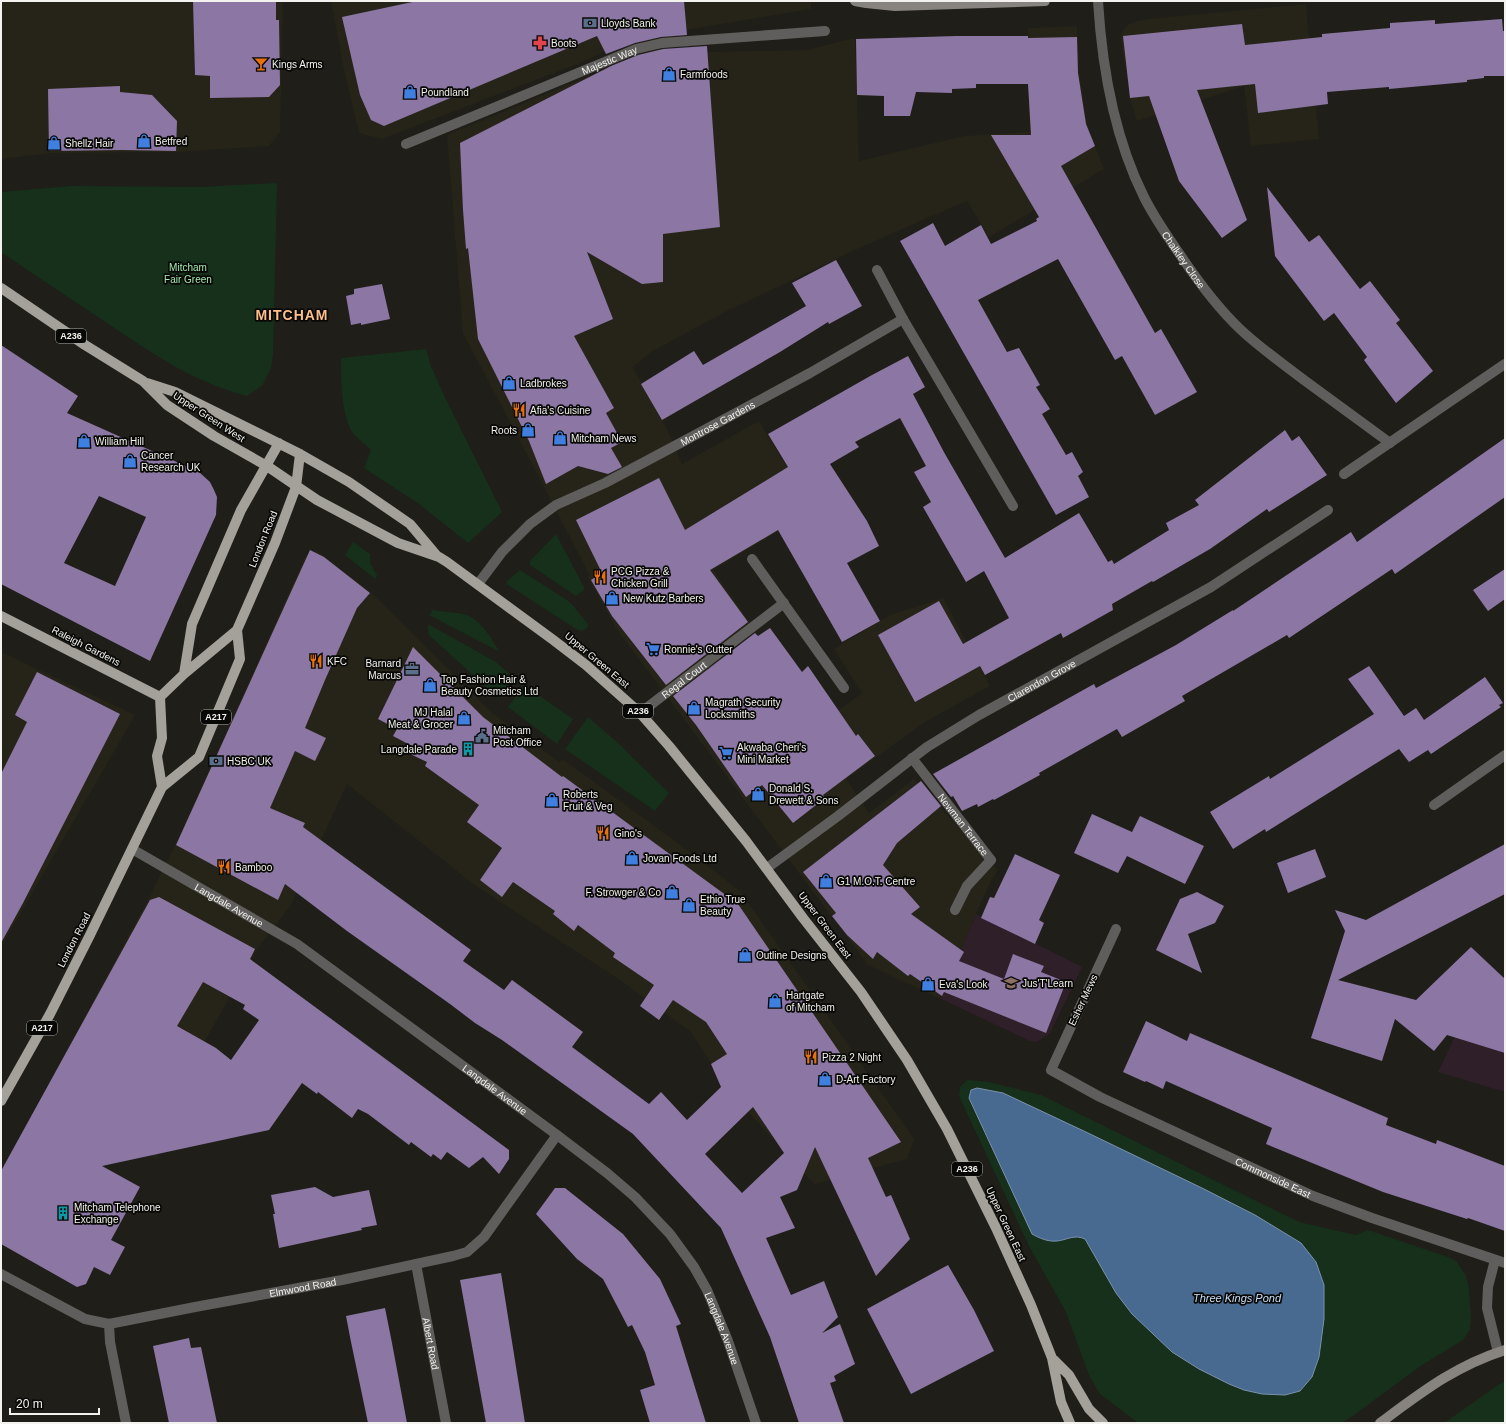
<svg xmlns="http://www.w3.org/2000/svg" width="1506" height="1424" font-family="Arial,sans-serif">
  <rect width="100%" height="100%" fill="#1f1e18"/>
  <path fill="#262418" d="M1,1H283L280,132L269,146L178,152L52,153L1,159Z
    M331,1H811V9L633,39L580,63L382,139L359,133L343,65Z
    M1306,4L1319,139L1251,146L1244,86L1137,121L1130,99L1121,38L1122,32L1126,26L1134,22L1149,19Z
    M1077,26L1079,71L1087,125L1104,169L989,237L967,201L868,244L725,312L651,352L633,367L670,435L682,464L759,421L785,464L819,507L713,570L750,623L715,650L792,744L862,693L834,649L890,615L943,598L990,686L925,722L846,779L869,813L914,779L998,870L991,881L976,914L941,999L868,965L617,630L588,577L590,576L543,485L463,333L447,135L611,67L658,53L806,50L855,38L859,161L964,136L1030,132L1028,28Z
    M317,551L374,595L491,712L559,762L564,760L694,855L740,891L914,1139L907,1159L814,1184L730,1092L691,1032L620,980L476,886L347,784L291,905L257,949L180,1085L191,1092L156,1159L42,1096L149,898L178,839L306,555Z
    M1,652L135,715L1,947Z"/>
  <path fill="#2f1f29" d="M976,914L1082,967L1050,1033L1040,1040L1036,1042L1030,1041L941,999Z
    M1505,976V1092L1438,1072L1466,1013L1474,1003Z"/>
  <path fill="#16301b" d="M275,183L277,184L273,355L271,368L262,386L247,396C193,382 153,354 107,323C72,300 36,276 1,252V192L71,186L201,187Z
    M426,349L431,366L442,391L502,512L468,543L419,504L364,468L371,450C365,444 356,438 351,430C341,411 341,379 341,358Z
    M556,534L585,589L576,596L530,565V561Z
    M353,542L370,554V563L377,575L375,579L345,555Z
    M520,570L570,602L588,624L587,628L581,631L576,629L508,585L506,582Z
    M433,610C444,612 457,612 467,615C482,621 492,640 500,652L429,615Z
    M428,624L496,662L514,678L498,698L429,635L428,629Z
    M524,685L573,719L557,744L508,707Z
    M588,717L617,742L669,793L655,811L565,749Z
    M967,1080L989,1082L1041,1095L1299,1222L1356,1235L1368,1230L1448,1257L1456,1261L1466,1276L1469,1289L1471,1319L1470,1329L1463,1340L1422,1365L1350,1418L1341,1423H1138L1100,1394L1089,1375L1066,1312L1029,1246L959,1096L960,1087Z
    M1505,1381V1423H1444L1498,1385Z"/>
  <path fill="#486990" stroke="#7b92ac" d="M977,1088L1003,1093L1088,1133L1204,1189L1255,1215L1301,1243L1316,1262L1324,1285V1319L1319,1357L1312,1377L1300,1391L1285,1395L1262,1394L1244,1390L1229,1384L1199,1369L1172,1352L1132,1314L1116,1293L1085,1239C1074,1234 1067,1240 1057,1241C1048,1242 1039,1238 1032,1234L969,1098L971,1090Z"/>
  <path fill="#8b76a4" fill-rule="evenodd" d="M193,1H276V20H279L280,85L269,97L210,98V76L195,75Z
    M417,1H684L687,35L661,37L635,43L606,54L597,36L384,126L371,120L360,95L342,17Z
    M1502,19L1503,31H1505V76H1484V78L1467,80V82L1389,89V87L1327,92L1328,104L1258,113L1255,84L1197,90L1247,220L1222,238L1179,181L1149,96L1130,98L1123,36L1242,24L1245,45L1322,37V34L1390,28V23L1435,20V24Z
    M956,36H1028V38L1077,37L1078,73L1086,124L1095,146L1061,166L1155,333L1161,329L1197,392L1155,415L1122,356L1115,360L1058,259L978,300L1007,352L1019,348L1040,385L1036,387L1050,409L1042,414L1066,455L1072,452L1083,472L1078,476L1089,497L1056,515L900,241L933,223L945,246L981,225L991,244L1037,221L1036,219L1039,217L991,135H1031L1028,84H976V88L952,89V93L916,92L910,116H884V96L857,95L856,39Z
    M707,46L720,227L663,234V282L642,284L587,252L613,319L574,336L614,408L606,413L622,442L611,448L622,467L608,474L578,466L546,484L529,441L478,339L468,248L466,249L463,210L460,143L611,66L638,55L663,49Z
    M120,86V92L152,95L177,121L176,151L122,150L49,151L48,89Z
    M1267,187L1309,242L1319,235L1360,289L1370,281L1400,320L1396,323L1433,371L1396,403L1364,360L1367,357L1334,313L1324,321L1275,256Z
    M836,260L862,306L829,324L828,322L780,352L662,420L641,384L694,351L703,365L806,306L792,283Z
    M382,284L390,319L361,325V323L351,325L346,296L354,294V289Z
    M1,345L78,396L67,413L199,472L210,482L214,490L217,497L216,515L150,661L1,584ZM99,496L146,517L115,586L64,563Z
    M908,356L925,387L913,394L945,454L1005,558L1079,513L1108,562L1112,560L1114,564L1169,530L1166,523L1199,505L1195,500L1285,430L1292,441L1299,436L1327,475L1269,512L1267,509L1210,549L1153,582L1152,581L1112,604L1113,610L1063,638L1061,633L985,675L980,666L915,702L878,635L939,601L963,644L1009,618L984,571L966,582L923,507L931,502L914,472L926,466L900,418L855,442L859,447L830,464L867,521L879,546L847,563L880,621L842,642L778,530L710,570L748,622L666,685L612,616L591,580L602,573L576,520L659,478L685,530L788,467L768,434L872,375Z
    M1505,438V497L1395,574L1392,569L1289,638L1287,635L1182,696L1185,701L1122,737L1117,729L1039,773L1040,775L994,800L993,799L978,807L977,804L962,811L953,796L951,797L933,774L1094,684L1096,688L1176,645L1233,610V611L1351,532L1357,542Z
    M310,550L324,557L370,593L357,608L325,680L305,728L326,738L315,761L295,751L270,808L305,823L303,827L471,950L463,961L504,990L512,980L583,1032L572,1047L649,1104L661,1092L687,1120L721,1087L711,1064L727,1054L706,1022L673,1000L659,1020L640,1006L654,985L613,957L615,953L578,925L574,931L553,914L555,911L513,882L502,897L480,880L502,848L467,822L479,805L425,766L427,762L408,753L412,746L393,736L397,729L378,719L413,647L483,717L562,777L563,776L738,904L901,1142L868,1158L886,1197L891,1195L910,1239L876,1276L815,1147L797,1190L780,1197L795,1228L766,1238L791,1295L824,1281L838,1317L822,1333L840,1324L855,1364L834,1376L836,1381L830,1383L844,1423H799L770,1337L721,1228L633,1134L502,1040L475,1023L450,1004L347,931L285,884L278,900L176,845ZM753,1107L784,1153L742,1193L705,1154Z
    M1505,569V599L1488,611L1473,590Z
    M770,628L802,672L808,666L856,736L858,734L875,756L823,795L825,798L793,823L762,785L746,797L696,725L673,696L755,633L758,636Z
    M1369,666L1404,716L1416,708L1424,720L1485,677L1503,703L1499,705L1501,707L1431,754L1428,750L1409,762L1399,749L1266,832L1265,829L1233,849L1210,812L1269,776L1270,779L1374,714L1348,679Z
    M37,672L120,714L23,903L1,943V774L27,722L15,715Z
    M921,781L941,806L897,843L883,865L920,907L911,914L964,952L959,961L1004,979L1013,954L1044,966L1041,972L1066,982L1046,1033L944,992L942,996L910,974L908,976L877,952L873,959L847,935L832,916L836,913L803,872Z
    M1092,814L1132,832L1140,816L1204,846L1185,884L1127,856L1118,873L1074,853Z
    M1505,844V894L1338,980L1416,1000L1471,947L1505,979V1053L1447,1035L1434,1051L1395,1019L1382,1061L1311,1038L1345,931L1335,910L1366,920Z
    M1315,849L1326,877L1288,893L1277,863Z
    M1015,854L1060,875L1039,920L1044,923L1035,944L981,918L990,897L994,898Z
    M1197,892L1224,906L1215,923L1188,934L1202,973L1156,950L1180,899Z
    M159,897L255,949L250,959L509,1150V1159L499,1174L483,1157L469,1168L447,1152L441,1160L433,1154L431,1157L411,1142L409,1145L368,1114L358,1109L352,1118L318,1092L317,1094L302,1083L269,1130L102,1166L140,1187L111,1240L125,1247L110,1275L94,1267L86,1284L77,1287L1,1244V1171L150,900ZM203,982L245,1005L243,1009L259,1020L231,1060L216,1048L177,1026Z
    M1146,1021L1187,1041L1190,1033L1388,1118L1386,1125L1436,1144L1437,1140L1505,1166V1231L1468,1218L1467,1219L1383,1192L1266,1144L1272,1128L1166,1081L1163,1089L1146,1081L1145,1082L1123,1072Z
    M315,1187L333,1197L369,1190L377,1225L361,1228L362,1230L279,1248L273,1214H275L271,1195Z
    M555,1188H565L623,1234L660,1279L681,1324L676,1326L706,1423H650L640,1390L655,1385L645,1352L632,1325L628,1327L603,1279L577,1259L536,1214Z
    M948,1265L974,1310L994,1351L911,1394L867,1309Z
    M501,1273L525,1423H486L460,1280Z
    M385,1308L392,1343L407,1423H368L351,1342L346,1316Z
    M189,1338L191,1348L201,1347L217,1423H169L153,1346Z"/>
  <g fill="none" stroke-linecap="round" stroke-linejoin="round">
    <g stroke="#605e5c" stroke-width="10">
      <path id="s1" d="M1098,1C1102,68 1114,137 1144,197C1155,219 1169,239 1183,259C1200,284 1218,308 1240,329C1260,348 1282,363 1304,380C1333,401 1361,422 1390,443"/>
      <path id="s2" d="M406,144L636,49L662,43L825,31"/>
      <path d="M877,270L903,319L1013,506"/>
      <path d="M1344,474L1505,364"/>
      <path d="M752,559L844,688"/>
      <path id="s3" d="M478,584L502,552L530,524L556,505L605,483L684,441L810,373L903,319"/>
      <path id="s4" d="M640,713L784,603"/>
      <path id="s5" d="M912,758L991,860L967,886L955,910"/>
      <path d="M1434,805L1505,755"/>
      <path id="s6" d="M132,849L297,944L557,1135L607,1173L635,1197L670,1234L694,1267L707,1290L728,1341L756,1423"/>
      <path id="s7" d="M767,868L838,816L927,747L979,715L1211,587L1328,510"/>
      <path id="s8" d="M1116,929L1051,1070L1100,1097L1313,1196L1372,1218L1505,1263"/>
      <path d="M1495,1260L1488,1287L1487,1308L1498,1352"/>
      <path id="s9" d="M416,1264L446,1423"/>
      <path id="s10" d="M1,1274L85,1319L109,1324L195,1307L342,1280L453,1256L467,1252L484,1237L557,1135"/>
      <path d="M109,1324L110,1342L126,1423"/>
    </g>
    <path stroke="#87837f" stroke-width="10" d="M855,1L866,3L895,6L1045,1
      M1380,1423C1422,1392 1455,1366 1505,1350"/>
    <path stroke="#a4a09a" stroke-width="10" d="M1,288L85,345L143,381L167,405L214,436L267,466L317,500L398,543L439,557L447,562L552,639L586,665L640,713L669,746L746,841L803,918L861,992L907,1060L947,1129L996,1228L1031,1305L1052,1358L1061,1402L1070,1423
      M147,383L175,392L300,454L349,482L410,524L437,556
      M1,616L160,697
      M184,674L192,624L241,510L279,443
      M160,697L184,674L237,630L275,543L296,487L300,454
      M160,697L162,738L157,756L162,787
      M1,1101L50,1014L89,937L162,787L199,757L240,659L237,630
      M1052,1358L1069,1375L1089,1409L1103,1423"/>
  </g>
  <defs>
    <g id="bank-bare" transform="scale(1.08)"><path d="M-6-4H6V4H-6ZM0-2.3a2.3 2.3 0 1 0 0 4.6a2.3 2.3 0 1 0 0-4.6Z" fill="#5c6f8a" stroke="#080806" stroke-width="2.5" paint-order="stroke"/></g>
    <g id="pharmacy-bare" transform="scale(1.08)"><path d="M-2-6h4v4h4v4h-4v4h-4v-4h-4v-4h4Z" fill="#e0444e" stroke="#080806" stroke-width="2.5" paint-order="stroke"/></g>
    <g id="bar-bare" transform="scale(1.08)"><path d="M-6-5H6L.8 .8V4.5H3.5V6h-7V4.5H-.8V.8Z" fill="#e8710a" stroke="#080806" stroke-width="2.5" paint-order="stroke"/></g>
    <g id="shop-bare" transform="scale(1.08)"><path d="M-5-2.5h2.3a2.7 3.5 0 0 1 5.4 0H5L5.5 6h-11ZM-1.5-2.5h3a1.5 2.3 0 0 0-3 0Z" fill="#3f7fe0" stroke="#080806" stroke-width="2.5" paint-order="stroke"/></g>
    <g id="restaurant-bare" transform="scale(1.08)"><path d="M-5-6h1v4h1v-4h1v4h1v-4h1v5L-1.5 .5V6h-2V.5L-5-1ZM5-6V6H3V1.5H1.5Q1.5-4 5-6Z" fill="#e8710a" stroke="#080806" stroke-width="2.5" paint-order="stroke"/></g>
    <g id="supermarket-bare" transform="scale(1.08)"><path d="M-6-5.5h2.5l.6 2H6L4.5 2H-2.5L-4.4-4H-6ZM-1.5 3.2a1.3 1.3 0 1 0 .1 0ZM3 3.2a1.3 1.3 0 1 0 .1 0Z" fill="#3f7fe0" stroke="#080806" stroke-width="2.5" paint-order="stroke"/></g>
    <g id="office-bare" transform="scale(1.08)"><path d="M-6-3h4V-5.5h4V-3h4V5H-6ZM-1-4.5V-3h2v-1.5ZM-6 0V1H6V0Z" fill="#5c6f8a" stroke="#080806" stroke-width="2.5" paint-order="stroke"/></g>
    <g id="civic-bare" transform="scale(1.08)"><path d="M-.6-6.5H3V-4.5H.6V-3L4-1V1h2V6H-6V1h2V-1L-.6-3ZM-1.2 2.5V6h2.4V2.5Z" fill="#5c6f8a" stroke="#080806" stroke-width="2.5" paint-order="stroke"/></g>
    <g id="building-bare" transform="scale(1.08)"><path d="M-4-6H4V6H1V3H-1V6H-4ZM-2.5-4.3h1.7v1.8h-1.7ZM.8-4.3h1.7v1.8H.8ZM-2.5-1h1.7V.8h-1.7ZM.8-1h1.7V.8H.8Z" fill="#0f9aa8" stroke="#080806" stroke-width="2.5" paint-order="stroke"/></g>
    <g id="school-bare" transform="scale(1.08)"><path d="M0-5L7-2L0 1L-7-2ZM-4 1L0 2.5L4 1V4Q0 6-4 4Z" fill="#8d6e63" stroke="#080806" stroke-width="2.5" paint-order="stroke"/></g>
  </defs>
  <g fill-rule="evenodd">
    <use href="#bank-bare" x="590" y="23"/>
    <use href="#pharmacy-bare" x="540" y="43"/>
    <use href="#bar-bare" x="261" y="64"/>
    <use href="#shop-bare" x="669" y="74"/>
    <use href="#shop-bare" x="410" y="92"/>
    <use href="#shop-bare" x="144" y="141"/>
    <use href="#shop-bare" x="54" y="143"/>
    <use href="#shop-bare" x="509" y="383"/>
    <use href="#restaurant-bare" x="519" y="410"/>
    <use href="#shop-bare" x="528" y="430"/>
    <use href="#shop-bare" x="560" y="438"/>
    <use href="#shop-bare" x="84" y="441"/>
    <use href="#shop-bare" x="130" y="461"/>
    <use href="#restaurant-bare" x="600" y="577"/>
    <use href="#shop-bare" x="612" y="598"/>
    <use href="#supermarket-bare" x="653" y="649"/>
    <use href="#restaurant-bare" x="316" y="661"/>
    <use href="#office-bare" x="412" y="669"/>
    <use href="#shop-bare" x="430" y="685"/>
    <use href="#shop-bare" x="694" y="708"/>
    <use href="#shop-bare" x="464" y="718"/>
    <use href="#civic-bare" x="482" y="736"/>
    <use href="#building-bare" x="468" y="749"/>
    <use href="#supermarket-bare" x="726" y="753"/>
    <use href="#bank-bare" x="216" y="761"/>
    <use href="#shop-bare" x="758" y="794"/>
    <use href="#shop-bare" x="552" y="800"/>
    <use href="#restaurant-bare" x="603" y="833"/>
    <use href="#shop-bare" x="632" y="858"/>
    <use href="#restaurant-bare" x="224" y="867"/>
    <use href="#shop-bare" x="826" y="881"/>
    <use href="#shop-bare" x="672" y="892"/>
    <use href="#shop-bare" x="689" y="905"/>
    <use href="#shop-bare" x="745" y="955"/>
    <use href="#school-bare" x="1011" y="983"/>
    <use href="#shop-bare" x="928" y="984"/>
    <use href="#shop-bare" x="775" y="1001"/>
    <use href="#restaurant-bare" x="811" y="1057"/>
    <use href="#shop-bare" x="825" y="1079"/>
    <use href="#building-bare" x="63" y="1213"/>
  </g>
  <g text-anchor="middle" dominant-baseline="central" stroke-width="3.5" stroke-linejoin="round" paint-order="stroke">
    <g fill="#080806" stroke="#acaca8" stroke-width="1">
      <rect x="56" y="329" width="30" height="14" rx="3"/>
      <rect x="623" y="704" width="30" height="14" rx="3"/>
      <rect x="201" y="710" width="30" height="14" rx="3"/>
      <rect x="27" y="1021" width="30" height="14" rx="3"/>
      <rect x="952" y="1162" width="30" height="14" rx="3"/>
    </g>
    <g font-size="9" font-weight="bold" fill="#f3f2ee">
      <text x="71" y="336">A236</text>
      <text x="638" y="711">A236</text>
      <text x="216" y="717">A217</text>
      <text x="42" y="1028">A217</text>
      <text x="967" y="1169">A236</text>
    </g>
    <g font-size="10" fill="#f3f2ee" stroke="#080806" text-anchor="start">
      <text x="601" y="23">Lloyds Bank</text>
      <text x="551" y="43">Boots</text>
      <text x="272" y="64">Kings Arms</text>
      <text x="680" y="74">Farmfoods</text>
      <text x="421" y="92">Poundland</text>
      <text x="155" y="141">Betfred</text>
      <text x="65" y="143">Shellz Hair</text>
      <text x="520" y="383">Ladbrokes</text>
      <text x="530" y="410">Afia's Cuisine</text>
      <text x="517" y="430" text-anchor="end">Roots</text>
      <text x="571" y="438">Mitcham News</text>
      <text x="95" y="441">William Hill</text>
      <text x="141" y="455">Cancer<tspan x="141" dy="12">Research UK</tspan></text>
      <text x="611" y="571">PCG Pizza &amp;<tspan x="611" dy="12">Chicken Grill</tspan></text>
      <text x="623" y="598">New Kutz Barbers</text>
      <text x="664" y="649">Ronnie's Cutter</text>
      <text x="327" y="661">KFC</text>
      <text x="401" y="663" text-anchor="end">Barnard<tspan x="401" dy="12">Marcus</tspan></text>
      <text x="441" y="679">Top Fashion Hair &amp;<tspan x="441" dy="12">Beauty Cosmetics Ltd</tspan></text>
      <text x="705" y="702">Magrath Security<tspan x="705" dy="12">Locksmiths</tspan></text>
      <text x="453" y="712" text-anchor="end">MJ Halal<tspan x="453" dy="12">Meat &amp; Grocer</tspan></text>
      <text x="493" y="730">Mitcham<tspan x="493" dy="12">Post Office</tspan></text>
      <text x="737" y="747">Akwaba Cheri's<tspan x="737" dy="12">Mini Market</tspan></text>
      <text x="457" y="749" text-anchor="end">Langdale Parade</text>
      <text x="227" y="761">HSBC UK</text>
      <text x="769" y="788">Donald S.<tspan x="769" dy="12">Drewett &amp; Sons</tspan></text>
      <text x="563" y="794">Roberts<tspan x="563" dy="12">Fruit &amp; Veg</tspan></text>
      <text x="614" y="833">Gino's</text>
      <text x="643" y="858">Jovan Foods Ltd</text>
      <text x="235" y="867">Bamboo</text>
      <text x="837" y="881">G1 M.O.T. Centre</text>
      <text x="661" y="892" text-anchor="end">F. Strowger &amp; Co</text>
      <text x="700" y="899">Ethio True<tspan x="700" dy="12">Beauty</tspan></text>
      <text x="756" y="955">Outline Designs</text>
      <text x="1022" y="983">Jus'T'Learn</text>
      <text x="939" y="984">Eva's Look</text>
      <text x="786" y="995">Hartgate<tspan x="786" dy="12">of Mitcham</tspan></text>
      <text x="822" y="1057">Pizza 2 Night</text>
      <text x="836" y="1079">D-Art Factory</text>
      <text x="74" y="1207">Mitcham Telephone<tspan x="74" dy="12">Exchange</tspan></text>
    </g>
    <g font-size="10" fill="#f3f2ee" stroke="#080806">
      <text stroke="none"><textPath href="#s2" startOffset="220">Majestic Way</textPath></text>
      <text stroke="none"><textPath href="#s1" startOffset="277">Chalkley Close</textPath></text>
      <text transform="translate(209 417) rotate(33)">Upper Green West</text>
      <text stroke="none"><textPath href="#s3" startOffset="293">Montrose Gardens</textPath></text>
      <text transform="translate(263 539) rotate(-68)">London Road</text>
      <text transform="translate(86 646) rotate(27)">Raleigh Gardens</text>
      <text transform="translate(597 660) rotate(40)">Upper Green East</text>
      <text stroke="none"><textPath href="#s4" startOffset="55">Regal Court</textPath></text>
      <text stroke="none"><textPath href="#s7" startOffset="333">Clarendon Grove</textPath></text>
      <text stroke="none"><textPath href="#s5" startOffset="84">Newman Terrace</textPath></text>
      <text stroke="none"><textPath href="#s6" startOffset="112">Langdale Avenue</textPath></text>
      <text transform="translate(825 925) rotate(53)">Upper Green East</text>
      <text transform="translate(74 940) rotate(-63)">London Road</text>
      <text transform="translate(1083 1000) rotate(-65)">Esher Mews</text>
      <text stroke="none"><textPath href="#s6" startOffset="436">Langdale Avenue</textPath></text>
      <text stroke="none"><textPath href="#s8" startOffset="402">Commonside East</textPath></text>
      <text transform="translate(1006 1224) rotate(65)">Upper Green East</text>
      <text stroke="none"><textPath href="#s10" startOffset="317">Elmwood Road</textPath></text>
      <text stroke="none"><textPath href="#s6" startOffset="772">Langdale Avenue</textPath></text>
      <text stroke="none"><textPath href="#s9" startOffset="81">Albert Road</textPath></text>
    </g>
    <g font-size="10" fill="#a4e8b0" stroke="#080806">
      <text x="188" y="267">Mitcham<tspan x="188" dy="12">Fair Green</tspan></text>
    </g>
    <g font-size="11" font-style="italic" fill="#cadef8" stroke="#080806">
      <text x="1237" y="1298">Three Kings Pond</text>
    </g>
    <g font-size="14" font-weight="bold" letter-spacing="1" fill="#febe8a" stroke="#080806">
      <text x="292" y="315">MITCHAM</text>
    </g>
  </g>
  <rect width="1506" height="1424" fill="none" stroke="#f3f2ee" stroke-width="4"/>
  <path d="M10 1408v6h89v-6" fill="none" stroke="#f3f2ee" stroke-width="2"/>
  <text x="16" y="1408" font-size="12" fill="#f3f2ee" stroke="#080806" stroke-width="3" paint-order="stroke">20 m</text>
</svg>
